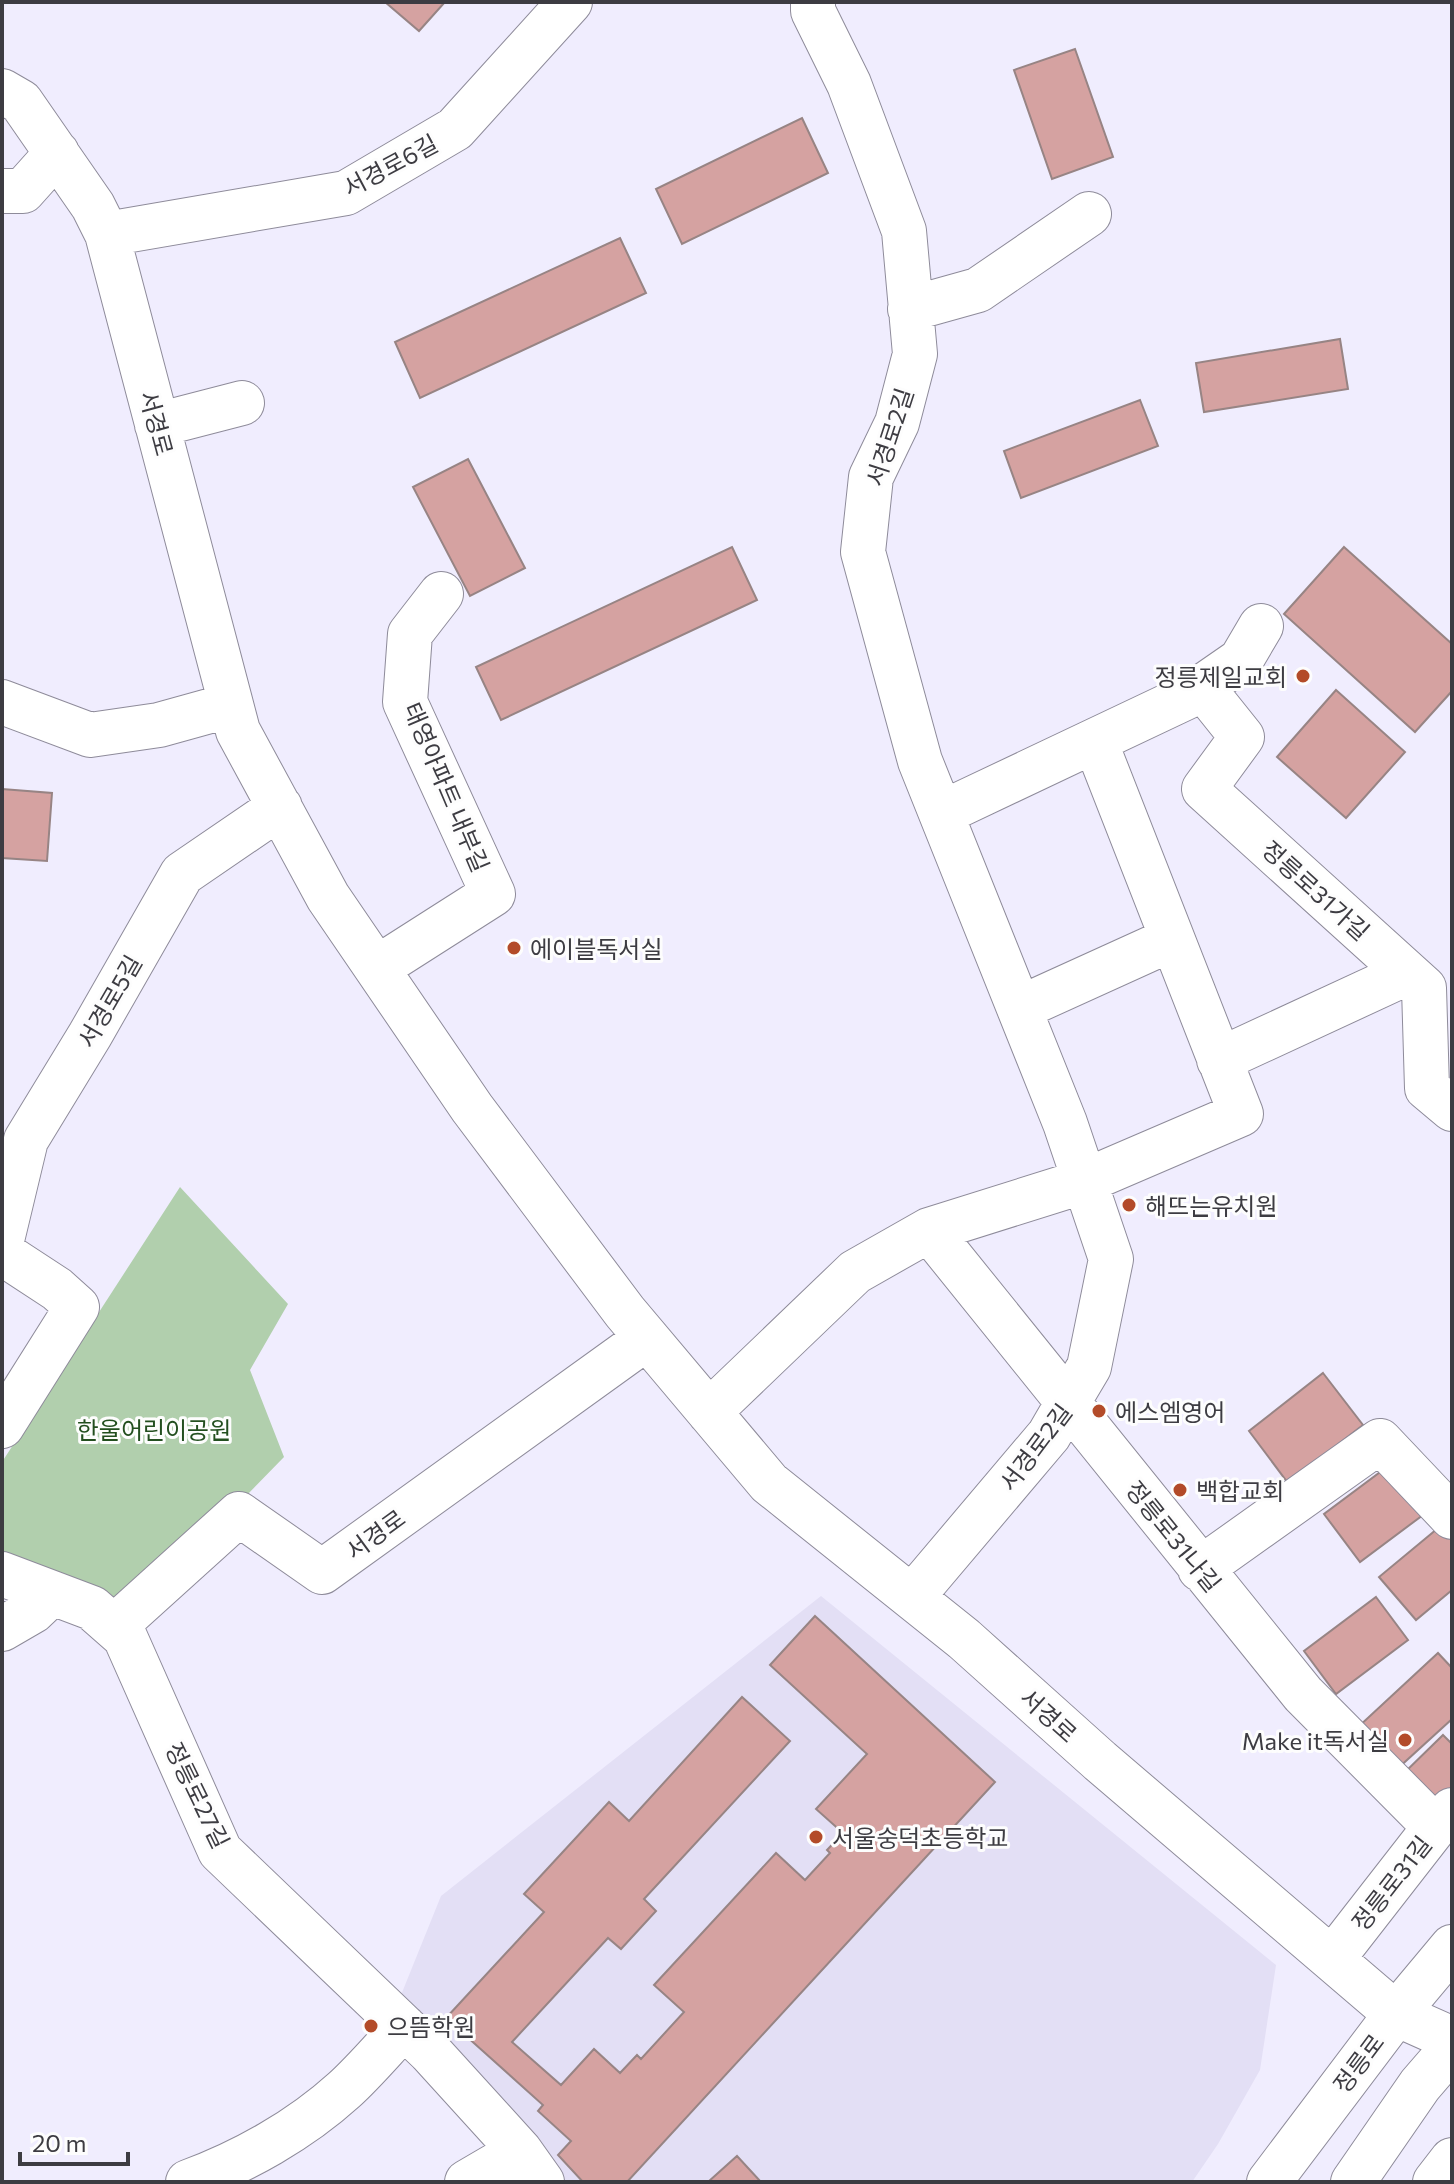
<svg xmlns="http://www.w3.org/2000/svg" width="1454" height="2184" font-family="Commissioner,'Noto Sans KR',sans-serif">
  <rect width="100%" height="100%" fill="#f0edfe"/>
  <path fill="#e3dff5" d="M821,1596L1276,1965L1260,2070L1218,2144L1192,2182H566L542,2148L401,1995L441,1896Z"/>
  <path fill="#b1cfad" d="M180,1187L288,1304L250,1370L284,1457L243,1499L114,1610L2,1559V1462Z"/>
  <path fill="#d5a2a1" stroke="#978484" stroke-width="2" d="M385,2H445L419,31Z
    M1075,49L1113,157L1052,179L1014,70Z
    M802,118L828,173L682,244L656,189Z
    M620,238L646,293L420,398L395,342Z
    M1340,339L1348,389L1204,412L1196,363Z
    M1140,400L1158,446L1021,498L1004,451Z
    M468,459L525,568L470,596L413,487Z
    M732,547L757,600L501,720L476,667Z
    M1344,547L1452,644V691L1415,732L1284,614Z
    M1336,690L1405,752L1346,818L1277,757Z
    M2,789L52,793L47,861L2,858Z
    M1323,1373L1363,1425L1288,1483L1249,1431Z
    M1391,1464L1427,1512L1360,1562L1324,1514Z
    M1443,1524L1452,1535V1590L1416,1620L1379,1577Z
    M1376,1597L1408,1640L1336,1694L1304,1651Z
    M815,1616L995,1782L627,2182H583L558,2155L571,2141L538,2111L543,2105L446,2018L544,1912L524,1894L609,1802L629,1821L742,1697L790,1741L644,1899L656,1911L621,1949L608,1938L512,2042L561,2085L594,2049L620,2073L637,2055L641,2059L684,2012L654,1985L776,1853L805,1880L830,1853L827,1850L843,1833L816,1809L867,1754L770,1665Z
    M1438,1653L1452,1668V1719L1396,1770L1357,1728Z
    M1443,1735L1452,1744V1787L1433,1805L1403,1774Z
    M737,2156L761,2182H708Z"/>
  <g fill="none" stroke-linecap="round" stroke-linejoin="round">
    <g stroke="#8e8b9a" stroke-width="46">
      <path id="minor" d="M813,2V11L849,84L904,231L915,354L897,423L871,477L863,552L920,761L1065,1123L1111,1259L1089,1367L1067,1404L1049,1435L912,1597
        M2,91L21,102L93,206L107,234L238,731L328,897L472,1108L625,1312L769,1483L964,1639L1100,1761L1396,2014L1452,2039
        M2,191H23L57,153
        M107,234L346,193L455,129L570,2
        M910,309L978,290L1089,214
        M157,425L242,403
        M1202,687L1242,737L1204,789L1424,988L1427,1088L1452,1109
        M2,702L90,735L159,725L231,705
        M942,813L1189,696L1241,660L1261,626
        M377,968L493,894L405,702L410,634L441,594
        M1020,1008L1172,939
        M1219,1060L1407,973
        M929,1230L1303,1694L1435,1827
        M2,1240L26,1140L90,1035L182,874L280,807
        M2,1253L57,1289L77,1307L2,1426
        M709,1412L855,1272L929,1230L1085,1181L1241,1114L1095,741
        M1200,1569L1380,1441L1452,1517
        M2,1574L92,1608L125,1637L220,1851L430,2052L520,2151L542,2182
        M114,1627L239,1514L322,1572L647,1338
        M2,1629L33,1611L52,1593
        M1333,1958L1435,1827L1452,1810
        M188,2182C243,2162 300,2130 344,2090C365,2071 384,2048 404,2027
        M467,2182L520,2151"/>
    </g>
    <g stroke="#8e8b9a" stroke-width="46">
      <path id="major" d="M1269,2182L1396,2014L1452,1947"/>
    </g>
    <g stroke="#8e8b9a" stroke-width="46">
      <path id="highway" d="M1353,2182L1420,2085L1452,2048
        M1435,2182L1452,2160"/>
    </g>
    <use href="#minor" stroke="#fff" stroke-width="44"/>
    <use href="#major" stroke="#fff" stroke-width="44"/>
    <use href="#highway" stroke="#fff" stroke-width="44"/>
  </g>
  <g fill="#b34b29" stroke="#fdfdfd" stroke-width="3">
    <circle cx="1303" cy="676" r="8"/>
    <circle cx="514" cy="948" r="8"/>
    <circle cx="1129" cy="1205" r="8"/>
    <circle cx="1099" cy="1411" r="8"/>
    <circle cx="1180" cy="1490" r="8"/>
    <circle cx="1405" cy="1740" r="8"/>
    <circle cx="816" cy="1837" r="8"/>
    <circle cx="371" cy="2026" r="8"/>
  </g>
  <g text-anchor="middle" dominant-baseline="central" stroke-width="6" stroke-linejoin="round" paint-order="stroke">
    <g font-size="24" fill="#3d3c42" stroke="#fdfdfd">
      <text transform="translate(390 165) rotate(-28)">서경로6길</text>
      <text transform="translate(157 423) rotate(75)">서경로</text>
      <text transform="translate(889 437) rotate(-72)">서경로2길</text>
      <text transform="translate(447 787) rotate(67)">태영아파트 내부길</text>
      <text transform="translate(1316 890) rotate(42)">정릉로31가길</text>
      <text transform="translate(109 1001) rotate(-60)">서경로5길</text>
      <text transform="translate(1035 1447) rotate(-53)">서경로2길</text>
      <text transform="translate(375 1534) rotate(-36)">서경로</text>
      <text transform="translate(1174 1536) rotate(51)">정릉로31나길</text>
      <text transform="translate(1049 1715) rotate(42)">서경로</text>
      <text transform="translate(198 1795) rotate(64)">정릉로27길</text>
      <text transform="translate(1391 1883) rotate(-52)">정릉로31길</text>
      <text transform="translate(1358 2063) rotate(-53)">정릉로</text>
    </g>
    <g font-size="24" fill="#3d3c42" stroke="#fdfdfd" text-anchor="start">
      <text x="1287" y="676" text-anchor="end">정릉제일교회</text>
      <text x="530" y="948">에이블독서실</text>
      <text x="1145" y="1205">해뜨는유치원</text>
      <text x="1115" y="1411">에스엠영어</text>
      <text x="1196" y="1490">백합교회</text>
      <text x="1389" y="1740" text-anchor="end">Make it독서실</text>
      <text x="832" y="1837">서울숭덕초등학교</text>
      <text x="387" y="2026">으뜸학원</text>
    </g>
    <g font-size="24" fill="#234f1f" stroke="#fdfdfd">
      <text x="154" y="1429">한울어린이공원</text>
    </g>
  </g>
  <rect width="1454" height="2184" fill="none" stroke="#3d3c42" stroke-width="8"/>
  <path d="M20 2152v12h108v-12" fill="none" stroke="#3d3c42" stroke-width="4"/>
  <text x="32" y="2152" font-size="24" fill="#3d3c42" stroke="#fdfdfd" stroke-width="6" paint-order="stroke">20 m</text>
</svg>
